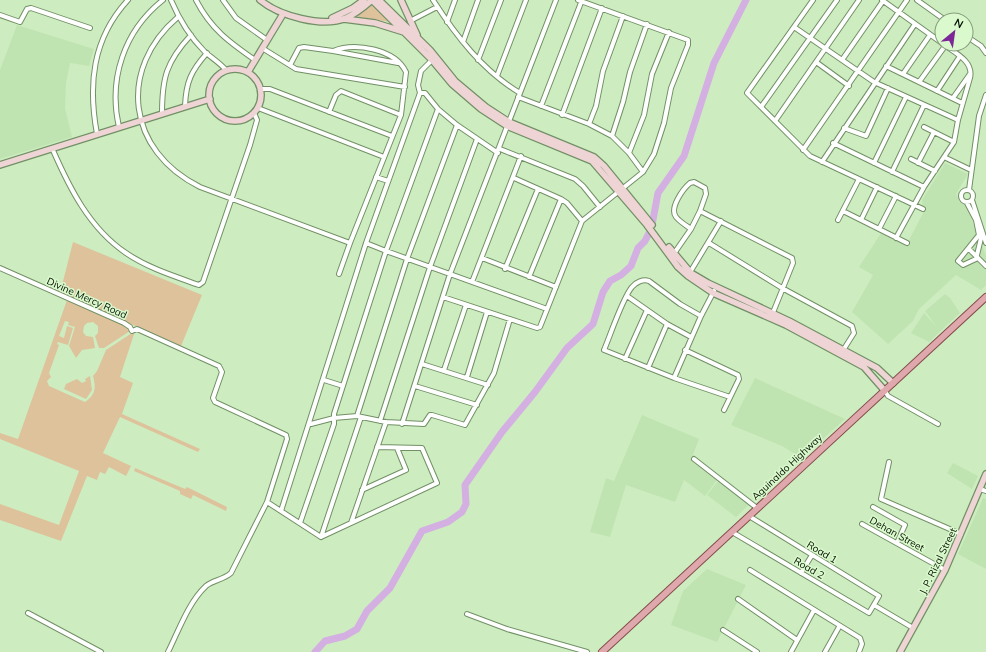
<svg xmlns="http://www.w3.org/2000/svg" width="986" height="652" font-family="Mulish,sans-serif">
  <rect width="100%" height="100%" fill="#cdedc0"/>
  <path fill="#c0e4b1" d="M17,25L94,49L89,66L70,63L66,83L65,108L72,137L0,159V70Z
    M945,163L968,174L956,194L962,203L966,205L986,255V285L981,290L956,275L919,309L913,321L888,344L852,312L873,275L859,267L881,233L906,246L923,213L922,200Z
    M945,294L950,298L960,313L929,342L911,333L924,313L937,327L925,311Z
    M755,378L845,419L802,458L782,446L731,425Z
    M642,415L699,439L691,460L717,480L705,496L684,480L675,502L626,485L610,537L590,532L606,478L614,481Z
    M953,463L978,476L972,489L947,473Z
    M719,480L750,504L736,517L707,495Z
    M983,498L986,499V569L958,554Z
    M707,569L746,585L717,642L671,625L683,591Z"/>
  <path fill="#ddc29b" d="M373,2L390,19V22L358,17V14Z
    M73,242L202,295L181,346L60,293Z
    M67,300L120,323L130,331L104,348H99L95,336L98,333V326L93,322L87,323L84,326L83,332L86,336L93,337L95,348L82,350L76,358L69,346L75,327L68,325L69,322L65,321L59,336L64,338L67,326L73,328L68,345L58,342L57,344L59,345L49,373L51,377L47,381L49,386L85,402C96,395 96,387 93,376L97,371L106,350L135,331L120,377L133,383L122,414L200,449L198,452L120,417L103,453L131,466L126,476L109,467L105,474L100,472L97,480L87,476L61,541L0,520V504L59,525L79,471L0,439V433L18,439Z
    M90,376L92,390L86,399L64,389L66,384L77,379L82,383L86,381L85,379Z
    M135,468L185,489L187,487L227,507L226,511L193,495L191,499L180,494V491L134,471Z"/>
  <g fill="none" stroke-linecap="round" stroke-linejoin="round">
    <path stroke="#d4afe2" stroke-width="7" d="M652,225L658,193L684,156L714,63L746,0
      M315,652L325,641L345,636L357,629L367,611L390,588L422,531L448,522L462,512L466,504L465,485L502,432L535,392L567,348L593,324L603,292L610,281L621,275L631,266L638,248L645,241L649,233"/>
    <g stroke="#729066" stroke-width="6">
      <path id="street" d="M171,0C179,19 190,37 205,52C212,58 220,63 226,70
        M196,0C211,29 229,42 255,60
        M223,0L236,18L267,40
        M433,0C456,36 483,71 520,93
        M813,0L747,93L810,156L923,209
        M882,0L942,43
        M917,0L945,20
        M0,15L20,22L27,9L31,8L90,28
        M178,17C117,69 127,151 200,187L350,243
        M410,21L437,7
        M447,22L455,0
        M794,27L874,82L958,120
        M966,36L981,46L986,53
        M463,42L478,0
        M262,48L296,69L405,87
        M478,60L501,0
        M842,60L883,1
        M816,62L849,86
        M290,65L299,48L304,47L333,51
        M886,66L962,103
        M903,74L930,35
        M497,76L526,0
        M919,82L945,46
        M261,89H270L392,136
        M937,91L960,56
        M420,93H425L438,109L457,125L498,153
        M518,97L589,124L612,136L629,153L643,172
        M953,98L970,74
        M185,106C186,82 191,71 207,53
        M541,106L582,0
        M761,107L837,0
        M258,108L384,157
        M329,112L336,95L341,91L401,115
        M162,114C162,78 166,62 191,35
        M562,115L602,8
        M775,121L859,0
        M589,124L596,106L603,71L623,16
        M119,127C108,79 124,31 163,0
        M924,127L954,142
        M844,128L866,136L888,88
        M97,134C88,85 92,39 128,0
        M612,136L623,102L630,72L647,24
        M833,143L924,187
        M52,148C69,187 89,228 126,253C148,268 174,276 199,285L203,282L250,145L257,120L254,113
        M500,149L575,179L583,186L600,207
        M803,150L907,0
        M629,153L644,115L652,74L669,32
        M944,157L971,170
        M911,159L935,171
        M822,162L915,24
        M874,163L906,97
        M918,163L934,132
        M892,172L924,105
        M376,177L388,181
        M514,178L561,199L567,203L582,221
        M961 196a6 6 0 1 1 12 0a6 6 0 1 1-12 0Z
        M969,190L979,116L986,95
        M972,200L986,243
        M967,203L976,220L979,235L958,261L963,265L978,258
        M843,211L907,243
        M838,220L859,179
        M861,220L877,187
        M691,229C687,226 680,222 676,217C669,208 683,189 690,183L694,182L705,188L706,194L700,211
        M879,229L896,196
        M896,238L924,187L954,142L958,120L970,78C974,61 955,53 943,44
        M366,243L386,251L547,309
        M709,243L782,288L852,326L854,333L842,352
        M969,249L986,266
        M673,255L691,229L700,211L792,258L793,263L772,315
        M977,255L982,234
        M482,258L556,287
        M0,268L124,323L130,327L132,331L137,329L219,366L222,372L213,398L215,402L286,435L287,439L267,502L231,573C223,580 213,580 206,586C188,603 179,630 168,652
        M505,269L538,189
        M339,274L350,243L401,115L406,72C395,49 355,42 333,51L398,63
        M689,274L721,221
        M529,277L561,199
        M472,282L521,156
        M627,296L667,324L691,337
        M443,297L537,328L540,327L582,221L643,172L654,154L664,123L671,88L688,45V40L578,0
        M701,316L680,304L649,281C643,279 636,282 632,287C623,297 610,336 604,350L674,378L730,397
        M685,350L738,375L739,379L724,410
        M625,359L647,310
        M422,364L488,385
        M648,368L667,324
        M444,370L466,305
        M467,377L487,312
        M674,378L701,316L714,291
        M324,380L343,386
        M415,386L477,405
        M885,391L888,396L938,424
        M357,416L407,259L457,125
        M380,421L430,267L477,139
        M311,424L334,418L357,416L386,422L424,424L430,415H432L465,425L494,373L510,319
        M402,424L450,274L556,0
        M694,459L757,508
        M889,462L881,499L961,534
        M980,489L986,491
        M362,490L406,470L397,448
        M267,502L321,537
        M873,507L905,525L897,543
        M281,511L366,243L420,93L418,85L421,71L432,60
        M300,523L334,424V414L386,251L438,109
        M351,523L386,422
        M862,524L945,570
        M732,532L869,613L879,596L749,516
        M321,537L437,483L422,448L377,447
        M321,537L361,417
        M750,570L860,638L862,644L859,652
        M801,573L812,555
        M738,599L797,640
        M874,605L913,628
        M28,613L101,652
        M467,614L507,629L587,652
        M723,630L757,652
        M791,652L814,610
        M825,652L839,627"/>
    </g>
    <g stroke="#729066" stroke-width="8">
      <path id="secondary" d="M260,0C279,16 323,28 346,18C356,14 364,7 372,0
        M372,0L432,60L452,84L481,109L507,126L592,161L647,225L678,267L688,276L713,293L786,325L864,367L885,391
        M379,0L430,50L455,81L486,107L509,122L594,157L604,166L652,225
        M401,0L417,35
        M332,18L353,8L364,0
        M344,19L375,23L404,32
        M209 95a26 26 0 1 1 52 0a26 26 0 1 1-52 0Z
        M248,72L283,14
        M0,165L210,99
        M669,247L691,273L708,283L789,321L877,368L893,383
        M900,652L945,570L986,474"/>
    </g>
    <g stroke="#854d4c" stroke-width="8">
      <path id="primary" d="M602,652L986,297"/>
    </g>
    <use href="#street" stroke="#fff" stroke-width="4"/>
    <use href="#secondary" stroke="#efd4d5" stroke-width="5.5"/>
    <use href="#primary" stroke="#dfa8ac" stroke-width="6"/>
  </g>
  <g text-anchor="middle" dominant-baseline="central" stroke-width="3" stroke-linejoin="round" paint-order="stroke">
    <g font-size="10" fill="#061103" stroke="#dafacd">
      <text transform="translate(87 298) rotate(24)">Divine Mercy Road</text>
      <text transform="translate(787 467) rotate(-43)">Aguinaldo Highway</text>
      <text transform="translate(897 534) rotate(29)">Dehan Street</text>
      <text transform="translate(822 552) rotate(31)">Road 1</text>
      <text transform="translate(938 561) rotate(-64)">J. P. Rizal Street</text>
      <text transform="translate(809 568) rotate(30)">Road 2</text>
    </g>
  </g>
  <g transform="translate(954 32) rotate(29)"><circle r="19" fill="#dafacd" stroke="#859d7c"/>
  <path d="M0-3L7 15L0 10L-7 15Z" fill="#7c2897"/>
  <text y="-6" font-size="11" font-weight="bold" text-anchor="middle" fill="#061103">N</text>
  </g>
</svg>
